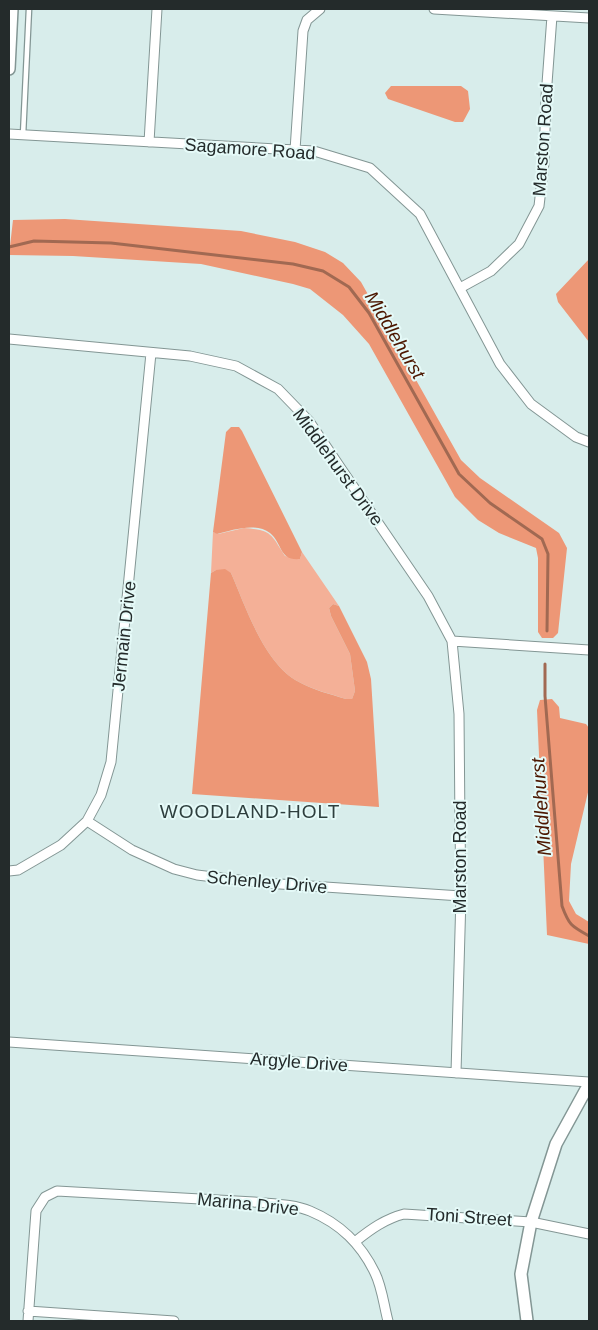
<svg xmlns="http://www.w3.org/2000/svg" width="598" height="1330" font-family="Helvetica,sans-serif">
  <rect width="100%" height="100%" fill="#d8edeb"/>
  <path fill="#f4b097" d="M244,528C272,530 271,534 285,556L300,559L302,552L339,606L333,604L329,608L331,616L350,654L355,691L352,699H346C331,694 313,690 299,682C264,664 246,607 231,573L216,570L211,573L213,532L218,534Z"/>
  <path fill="#ed9776" d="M391,86H461L468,91L470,109L463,122H455L388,99L385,93Z
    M65,219L241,231L295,242L325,252L343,263L361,282L461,460L480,478L559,533L567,548L558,633L553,638H542L538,632V558L536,548L499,533L478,520L455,497L369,344L343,315L310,289L293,284L201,264L73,256L9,255L13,220Z
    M589,259V342L558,302L556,294Z
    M231,427H239L242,431L302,552L300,559C279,561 283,544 270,533C256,522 232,530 217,534L213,532L226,432Z
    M225,569L231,573C246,607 264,664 299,682C313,690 330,694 346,699H352L355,691L350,654L331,616L329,608L333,604L339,606L367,662L371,679L379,807L192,794L211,573L216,570Z
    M552,699L559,707L560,718L586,724L589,728V788L571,864L569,901L576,914L589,922V944L547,935L537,710L540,700Z"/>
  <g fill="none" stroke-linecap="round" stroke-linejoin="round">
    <path stroke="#a16952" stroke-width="3" d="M9,247L34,241L111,243L293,264L323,271L349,287L369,313L459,474L490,503L542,539L548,554L547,631
      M545,664V696L562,906C569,925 571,926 589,936"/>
    <g stroke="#839694" stroke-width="7">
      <path id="service" d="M23,135L29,9"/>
    </g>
    <g stroke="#839694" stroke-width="11">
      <path id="minor" d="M434,9L589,18
        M9,134L314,151L370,168L420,214L500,364L531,404L576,437L589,442
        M149,142L157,9
        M295,150L303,31L307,20L320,9
        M460,288L491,271L519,244L539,206L544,163L546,97L552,16
        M9,339L190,356L236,366L278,389L309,421L342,470L428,596L452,641L589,650
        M452,641L459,714L460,826L461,896L456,1073
        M87,821L132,850L174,869L197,875L265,883L461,896
        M9,871L18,870L61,845L87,821L101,795L111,762L151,353
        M9,1042L589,1082
        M356,1241C371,1229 385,1219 404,1214L531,1222L589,1234
        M28,1311L174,1321
        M28,1321L36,1211L45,1197L57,1191L254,1202C272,1204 293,1204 310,1211C341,1224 361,1244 375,1273C382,1287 384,1306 388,1321"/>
    </g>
    <g stroke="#839694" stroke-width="14">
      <path id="tertiary" d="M9,69L12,9
        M527,1321L521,1274L531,1222L556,1144L589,1084"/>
    </g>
    <use href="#service" stroke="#fff" stroke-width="4.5"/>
    <use href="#minor" stroke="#fff" stroke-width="9"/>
    <use href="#tertiary" stroke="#fff" stroke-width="11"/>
  </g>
  <g text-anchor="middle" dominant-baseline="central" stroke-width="4" stroke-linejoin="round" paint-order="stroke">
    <g font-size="18" fill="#242b2b" stroke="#e5faf8">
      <text transform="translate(543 140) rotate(-86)">Marston Road</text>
      <text transform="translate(250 149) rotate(4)">Sagamore Road</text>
      <text transform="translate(338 467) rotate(54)">Middlehurst Drive</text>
      <text transform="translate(124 636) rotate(-84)">Jermain Drive</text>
      <text transform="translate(460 857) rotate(-90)">Marston Road</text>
      <text transform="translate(267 882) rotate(5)">Schenley Drive</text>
      <text transform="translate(299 1062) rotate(4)">Argyle Drive</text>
      <text transform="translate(248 1204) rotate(6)">Marina Drive</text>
      <text transform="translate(469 1217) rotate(4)">Toni Street</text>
    </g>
    <g font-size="19" font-style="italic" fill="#4c1700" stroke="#e5faf8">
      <text transform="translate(395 335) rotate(59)">Middlehurst</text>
      <text transform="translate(541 807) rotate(-94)">Middlehurst</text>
    </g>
    <g font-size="19" letter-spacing="1" fill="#2e3f3e" stroke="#e5faf8">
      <text x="250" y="811">WOODLAND-HOLT</text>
    </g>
  </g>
  <rect width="598" height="1330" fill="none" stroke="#242b2b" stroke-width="20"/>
</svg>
